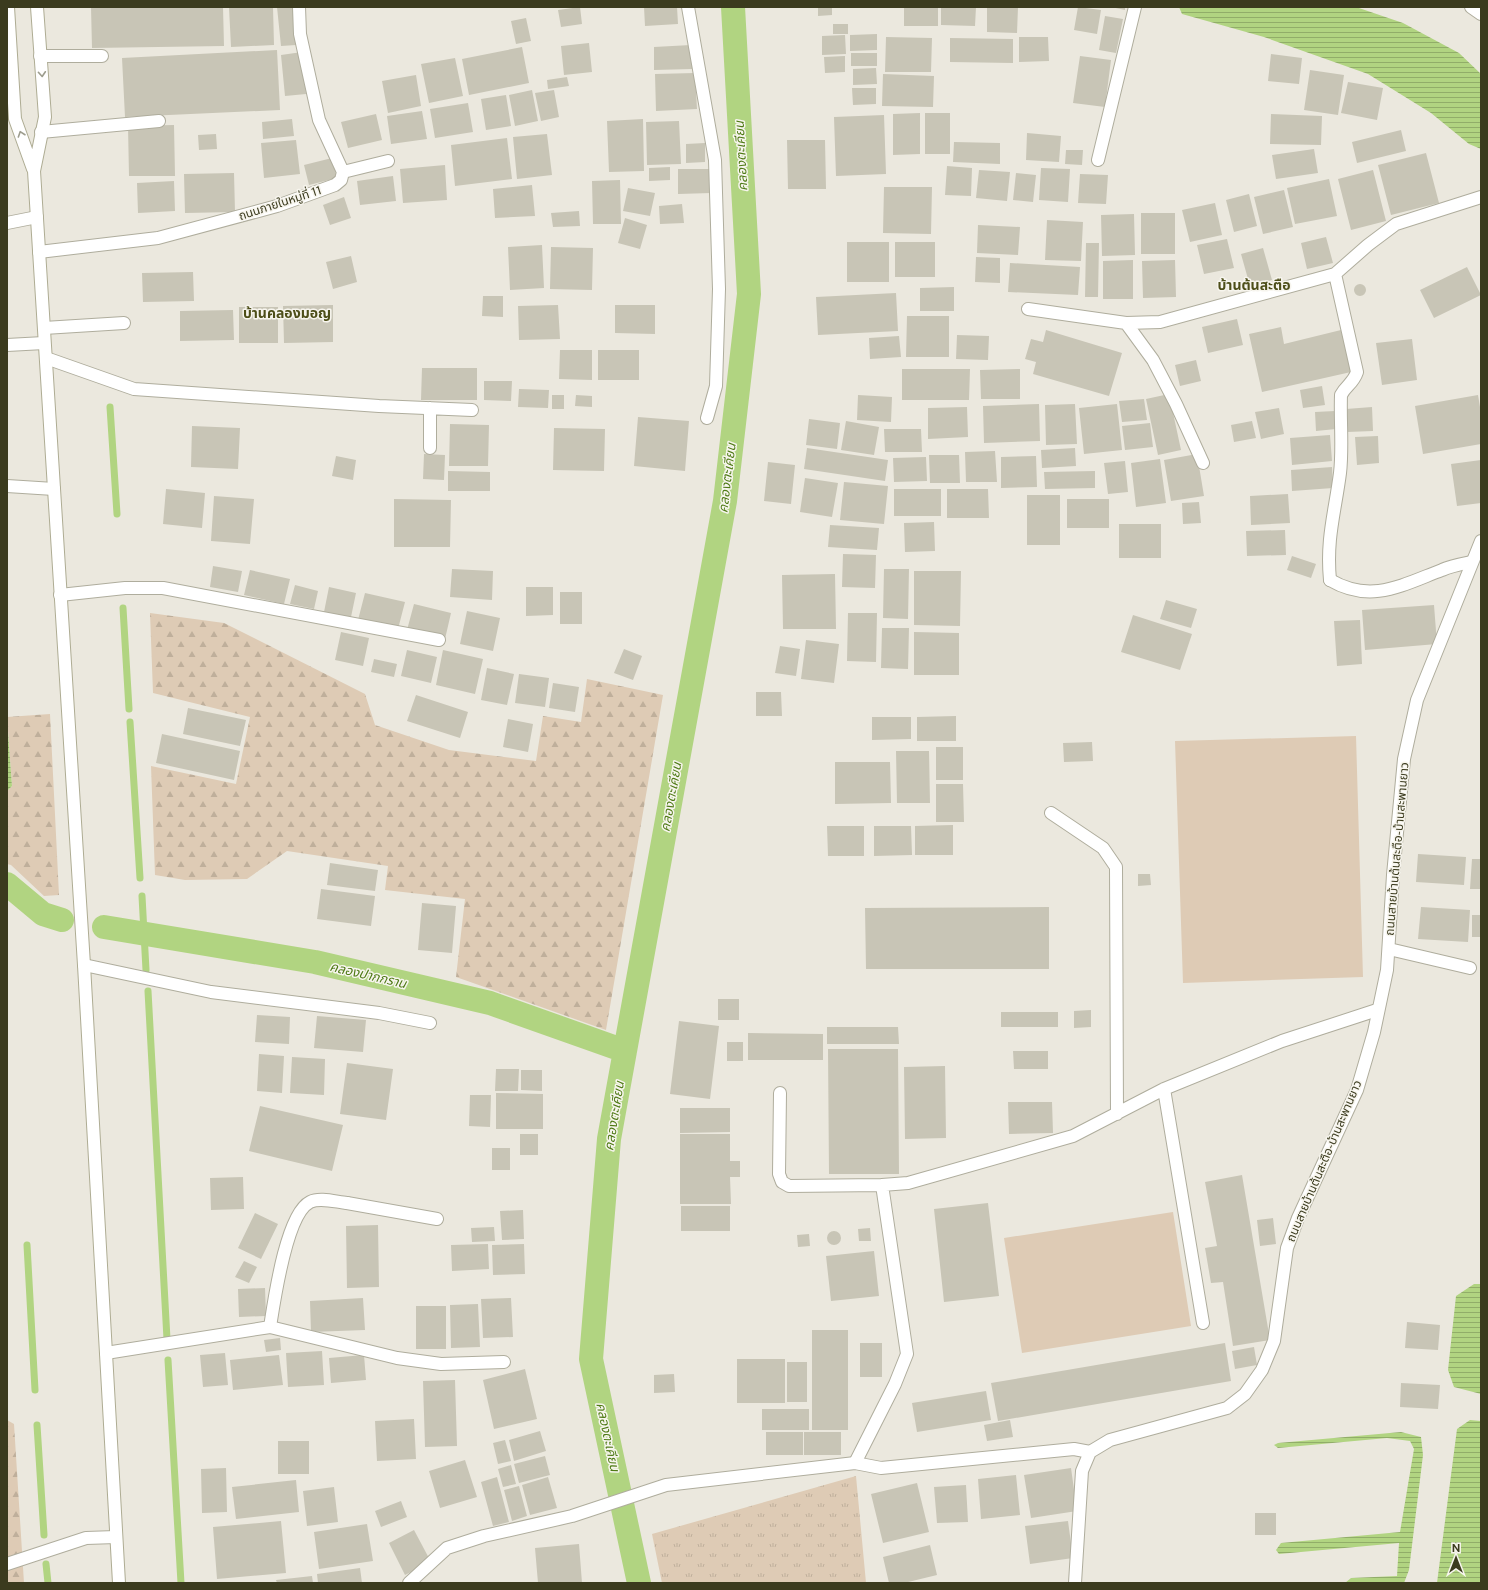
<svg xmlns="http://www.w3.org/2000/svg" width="1488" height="1590" font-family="'Public Sans','Noto Sans Thai',sans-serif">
  <defs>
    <pattern id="grass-tufts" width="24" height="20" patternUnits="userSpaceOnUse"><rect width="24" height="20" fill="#decbb5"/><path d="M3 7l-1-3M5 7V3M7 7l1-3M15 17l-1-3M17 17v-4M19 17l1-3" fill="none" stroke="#bfaf9b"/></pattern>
    <pattern id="forest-firs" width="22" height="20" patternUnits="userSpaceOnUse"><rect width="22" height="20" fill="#decbb5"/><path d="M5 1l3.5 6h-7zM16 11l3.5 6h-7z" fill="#bfaf9b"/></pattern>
    <pattern id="water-rules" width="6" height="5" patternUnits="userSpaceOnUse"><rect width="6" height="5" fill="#b1d481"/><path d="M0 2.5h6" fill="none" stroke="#91ad69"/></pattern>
  </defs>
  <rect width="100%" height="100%" fill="#ebe8de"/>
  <path fill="url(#grass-tufts)" d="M856,1476L866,1583H662L652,1534Z"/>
  <path fill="url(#forest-firs)" d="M150,613L224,623L365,694L375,725L449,750L536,761L543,716L581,722L587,679L663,695L606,1030L456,977L465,899L385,890L388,866L287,851L247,879L185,880L155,875L151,766L236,784L250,717L153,693Z
    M50,714L59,895L44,896L11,865L7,864V791L12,786L7,717Z
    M7,1420L14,1424L24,1583H7Z"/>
  <path fill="#decbb5" d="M1356,736L1363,977L1183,983L1175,741Z
    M1173,1212L1191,1326L1022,1353L1004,1238Z"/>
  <path fill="url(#water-rules)" d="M1179,7H1356L1403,23L1459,53L1481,74V149L1469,144L1431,113L1368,74L1264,37L1182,14Z
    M7,719L12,786L7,791Z
    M1474,1284H1481V1394L1454,1387L1448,1370L1456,1296Z
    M1470,1420L1481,1421V1583H1437L1457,1429Z
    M1401,1432L1421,1437L1423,1455L1409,1570L1404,1583H1345L1351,1578L1397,1576L1399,1543L1279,1554L1276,1550L1281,1543L1400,1532L1414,1449L1410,1441L1387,1438L1278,1448L1274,1445L1278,1443Z"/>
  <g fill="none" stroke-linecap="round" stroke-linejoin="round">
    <path stroke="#b1d481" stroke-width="7" d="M110,407L117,514
      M123,608L129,709
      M130,722L140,878
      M142,896L146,970
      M148,991L167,1339
      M27,1245L35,1390
      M168,1360L181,1583
      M37,1425L44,1535
      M46,1564L48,1583"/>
    <path stroke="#b1d481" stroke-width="24" d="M7,884L43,914L62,920
      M104,927L315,962L490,1003L625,1051
      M639,1583L591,1359L609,1139L725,501L749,294L733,7"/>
  </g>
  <path fill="#c8c5b6" d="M91,7H223L224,46L92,48Z
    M229,7H273L274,45L231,47Z
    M277,7H293L296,45L281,46Z
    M580,7L582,24L561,27L558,10Z
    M644,7H677L678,24L645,26Z
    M818,7H832V15L818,16Z
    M904,7H938V26H904Z
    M941,7H976L975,26L941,25Z
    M987,7H1018L1017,33L987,32Z
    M1078,7L1101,10L1097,34L1074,30Z
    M1111,7H1125V10Z
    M1105,16L1123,19L1116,53L1099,50Z
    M526,18L531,41L516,44L511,21Z
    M833,24H848V34H833Z
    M877,34V50L850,51V35Z
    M845,35L846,54L822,55V36Z
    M886,37L932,38L931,72H885Z
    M1019,37H1048L1049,61L1019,62Z
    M950,38L1013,39V63L950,62Z
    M589,43L592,72L564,75L561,46Z
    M691,45L692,69L654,70V47Z
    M522,47L529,83L469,95L462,59Z
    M277,50L280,110L125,117L122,58Z
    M302,52L306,94L285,96L281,55Z
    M851,53H877V66H851Z
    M1271,54L1302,58L1299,84L1268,81Z
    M845,56V72L825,73L824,57Z
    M1080,56L1111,60L1105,107L1073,103Z
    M455,58L463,96L429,103L421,64Z
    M876,68L877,84L853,85V69Z
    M1310,70L1344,75L1338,115L1304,110Z
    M695,73L697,109L656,111L655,74Z
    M883,74L934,76L933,107L882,106Z
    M416,75L421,106L388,113L382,81Z
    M567,77L569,86L548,89L547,80Z
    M1348,82L1383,88L1377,120L1341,113Z
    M852,88H876V104L853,105Z
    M532,90L538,121L515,126L509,95Z
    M554,90L559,117L541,121L535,93Z
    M506,95L511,126L486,130L481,99Z
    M468,103L473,132L435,138L430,109Z
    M422,111L427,139L391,144L387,116Z
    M920,113V154L893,155V114Z
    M925,113H950V154H925Z
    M376,114L382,140L348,148L341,122Z
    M1271,114L1322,116L1321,145L1270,144Z
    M884,115L886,174L836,176L834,117Z
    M292,119L294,136L263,139L262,122Z
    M643,119L644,171L609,172L607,121Z
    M679,121L681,164L647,165L646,122Z
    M174,125L175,176H129L128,126Z
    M1401,130L1406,151L1357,163L1352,142Z
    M1027,133L1061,136L1059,162L1026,160Z
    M216,134L217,149L199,150L198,135Z
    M547,134L552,175L517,179L513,137Z
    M507,138L512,179L455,186L451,145Z
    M296,140L300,174L264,178L261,143Z
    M787,140H825L826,189H788Z
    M954,142L1000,143V164L953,162Z
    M705,143V162L686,163V144Z
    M1314,149L1318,173L1276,179L1272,155Z
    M1066,150H1083L1082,165L1065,164Z
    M1426,153L1439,203L1391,215L1378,165Z
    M332,158L337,178L309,185L304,165Z
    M445,165L447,200L403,203L400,169Z
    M947,166L972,168L971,196L945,195Z
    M670,167V180L649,181V168Z
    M1041,168L1070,169L1068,202L1039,200Z
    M678,169H711V193L678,194Z
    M979,170L1010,172L1007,201L976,198Z
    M1373,170L1386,221L1351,230L1338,179Z
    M234,173L235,212L185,213L184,174Z
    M1016,173L1036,175L1033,202L1013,200Z
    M1080,174L1108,175L1106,204L1078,203Z
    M393,176L396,201L360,205L357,181Z
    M1329,179L1337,216L1295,224L1287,188Z
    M620,180L621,224H593L592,181Z
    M174,181L175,211L138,213L137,183Z
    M532,185L535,216L495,218L493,189Z
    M884,187H932L931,234L883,233Z
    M628,188L655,193L650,216L623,211Z
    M1284,190L1293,227L1263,234L1254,197Z
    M1249,194L1257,226L1234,232L1226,200Z
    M344,197L351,218L330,225L323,205Z
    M1215,203L1222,235L1190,242L1182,210Z
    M682,204L684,223L660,224L659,206Z
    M579,211L580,226L553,227L551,213Z
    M1141,213H1175V254H1141Z
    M1134,214L1135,255L1102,256L1101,215Z
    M625,218L647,225L640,249L618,243Z
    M1047,220L1083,222L1081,261L1045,260Z
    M978,225L1020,227L1018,255L977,253Z
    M1326,237L1333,263L1307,269L1301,243Z
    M1227,239L1234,268L1204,274L1197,245Z
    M847,242H889V282H847Z
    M895,242H935V277H895Z
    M1086,243H1099L1098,297H1085Z
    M542,245L544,288L510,290L508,247Z
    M551,247L593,248L592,290L550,289Z
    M1263,248L1272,280L1250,286L1241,254Z
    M351,256L357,282L333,289L326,262Z
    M976,257L1000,258V283L975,282Z
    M1133,260V299H1103V261Z
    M1175,260L1176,297L1143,298L1142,261Z
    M1010,263L1080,267L1078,295L1008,292Z
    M1467,267L1481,295L1434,318L1420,290Z
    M193,272L194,301L143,302L142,273Z
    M1354 290a6 6 0 1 1 12 0a6 6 0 1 1-12 0Z
    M954,287V311H920V288Z
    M896,293L898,331L818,335L816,297Z
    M483,296H503V317L482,316Z
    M333,305V342L284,343L283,306Z
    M558,305L560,339L519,340L518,306Z
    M615,305H655V334L615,333Z
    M239,307H278V343H239Z
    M233,310L234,340L180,341V311Z
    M907,316H949V357H906Z
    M1237,319L1243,345L1208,353L1202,327Z
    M1281,327L1284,344L1341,330L1351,372L1262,392L1249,334Z
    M1046,330L1122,353L1109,396L1033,374L1036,362L1025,359L1031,339L1043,342Z
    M957,335L989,336L988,360L956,359Z
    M899,336L901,357L870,359L869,338Z
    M1412,339L1417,380L1382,385L1376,343Z
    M560,350H592V380L559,379Z
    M598,350H639V380H598Z
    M1196,360L1201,381L1180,386L1175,365Z
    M422,368H477V400H421Z
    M902,369H970L969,400H902Z
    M1020,369V399H981L980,370Z
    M484,381H512L511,401L484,400Z
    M1322,386L1325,405L1303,408L1300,390Z
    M519,389L549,390L548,408L518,407Z
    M1169,394L1181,450L1158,455L1146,399Z
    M552,395H564V409H552Z
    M576,395L592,396V407L575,406Z
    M858,395L892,397L891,422L857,420Z
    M1478,395L1481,413V444L1423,454L1415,406Z
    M1144,399L1147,420L1122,422L1119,401Z
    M1039,404L1040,441L984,443L983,406Z
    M1075,404L1077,444L1046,445L1045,405Z
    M1117,404L1122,450L1084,454L1079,408Z
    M967,407L968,437L928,439V408Z
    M1372,407L1373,431L1347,432L1346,409Z
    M1279,408L1284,434L1261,439L1255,412Z
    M1335,411L1336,429L1316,431L1315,412Z
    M638,417L689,421L685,471L634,466Z
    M809,419L840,423L837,449L806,445Z
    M846,421L879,427L874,455L841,450Z
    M1252,421L1256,438L1234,442L1231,425Z
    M1150,423L1153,447L1125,450L1122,426Z
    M450,424L489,425L488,466H449Z
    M192,426L240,428L238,469L191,467Z
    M554,428L605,429L604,471L553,470Z
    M884,429H921L922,452H885Z
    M1330,435L1332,461L1292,465L1290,438Z
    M1378,436L1379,463L1357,465L1355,437Z
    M807,448L888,460L885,481L804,469Z
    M1075,448L1076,466L1042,468L1041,450Z
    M995,451L997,482H966L965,452Z
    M424,454L445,455L444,480L423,479Z
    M1197,454L1204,496L1171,501L1164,460Z
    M929,455H959L960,483H930Z
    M336,456L356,460L353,480L332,476Z
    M1036,456L1037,487L1001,488V457Z
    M926,457L927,481L894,482L893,458Z
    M1160,459L1166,503L1136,507L1131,463Z
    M1481,460V503L1457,506L1451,464Z
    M1125,461L1128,492L1108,494L1104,463Z
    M768,462L795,465L791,504L764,501Z
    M1332,467L1333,488L1292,491L1291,470Z
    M448,471L490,472V491H448Z
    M1095,471V488L1045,489L1044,472Z
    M805,478L838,483L832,517L800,512Z
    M844,482L888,486L884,524L840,520Z
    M166,489L205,493L202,528L163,524Z
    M894,489H941V516H894Z
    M947,489H988L989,518H947Z
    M1288,494L1290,523L1251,525L1250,496Z
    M1027,495H1060V545H1027Z
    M214,496L254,499L250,544L211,541Z
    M394,499L451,500L450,547H394Z
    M1067,499H1109V528H1067Z
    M1199,502L1201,523L1183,524L1182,503Z
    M934,522L935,551L905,552L904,523Z
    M1119,524H1161V558H1119Z
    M830,525L879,528L877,550L828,547Z
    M1285,530L1286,555L1247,556L1246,531Z
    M843,554L876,555L875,588L842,587Z
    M1292,556L1316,564L1311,578L1287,570Z
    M213,566L242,571L238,592L210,587Z
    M452,569L493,571L492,600L450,597Z
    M884,569H909L908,619L883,618Z
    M250,570L290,579L284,604L244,595Z
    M914,571H961L960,626L914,625Z
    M835,574L836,629H783L782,575Z
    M295,585L318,591L314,609L290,604Z
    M329,587L356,593L351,617L324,612Z
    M526,587H553V615L526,616Z
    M560,592H582V624H560Z
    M365,593L405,602L398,629L358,620Z
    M1166,600L1197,609L1191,628L1160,619Z
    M414,604L451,613L445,639L407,630Z
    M1434,605L1437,644L1365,650L1362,610Z
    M467,611L500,618L493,651L460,644Z
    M848,613H877L876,662L847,661Z
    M1133,615L1192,634L1180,670L1121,652Z
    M1360,620L1362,664L1337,666L1334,621Z
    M882,628H909L908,669L881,668Z
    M341,632L369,638L363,666L335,660Z
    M914,632L959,633V675H914Z
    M806,640L839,644L834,683L801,679Z
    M780,646L800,649L796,676L775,673Z
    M624,649L642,656L633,680L614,673Z
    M407,650L437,657L431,683L401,676Z
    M443,650L483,659L475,694L436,685Z
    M374,659L397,664L394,677L371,672Z
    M487,668L514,674L507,705L481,700Z
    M519,674L549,678L545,707L515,703Z
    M553,683L579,687L575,712L549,708Z
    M756,692H781L782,716H756Z
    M416,695L468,712L460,738L407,721Z
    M188,708L246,720L240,746L183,734Z
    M956,716V741H917V717Z
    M872,717H911V739L872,740Z
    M508,719L533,724L528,752L503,747Z
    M162,734L240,751L234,780L156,763Z
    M1092,742L1093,761L1064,762L1063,743Z
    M936,747H963V780H936Z
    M896,751H929L930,803H897Z
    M835,762H890L891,803L835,804Z
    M936,784H963L964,822H936Z
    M953,825V855H915V826Z
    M827,826H864V856H828Z
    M874,826H911L912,855L874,856Z
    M1418,854L1466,857L1464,885L1416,882Z
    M1472,859H1481V889H1470Z
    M330,863L378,870L375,891L327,885Z
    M1138,874H1150L1151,885L1138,886Z
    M321,889L375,896L371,926L317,919Z
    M422,903L456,906L452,953L418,950Z
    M1049,907V969H866L865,908Z
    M1421,907L1470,910L1468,942L1418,939Z
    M1472,915H1481V937H1472Z
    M718,999H739V1020H718Z
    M1091,1010V1027L1074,1028V1011Z
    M1001,1012H1058V1027H1001Z
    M257,1015L290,1017L289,1044L255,1042Z
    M317,1016L366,1020L363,1052L314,1048Z
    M679,1021L719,1026L710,1099L670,1094Z
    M827,1027H898L899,1044H827Z
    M748,1033L823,1034V1060H748Z
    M727,1042H743V1061H727Z
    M828,1049H898L899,1174H829Z
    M1013,1051H1048V1069H1014Z
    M259,1054L284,1056L282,1093L257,1091Z
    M292,1057L325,1059L324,1095L290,1093Z
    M347,1063L393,1069L386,1120L340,1114Z
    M945,1066L946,1138L905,1139L904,1067Z
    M496,1069H519L518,1091H495Z
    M521,1070H542V1091L521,1090Z
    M496,1093L543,1094V1129H496Z
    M470,1095H491L490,1127L469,1126Z
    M1008,1102H1052L1053,1133L1009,1134Z
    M260,1106L343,1125L332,1171L249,1151Z
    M680,1108H730V1132L680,1133Z
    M520,1134H538V1155H520Z
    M680,1134H730V1161H740V1177H730L731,1204H680Z
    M492,1148H510V1170H492Z
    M1242,1175L1270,1340L1233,1346L1223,1282L1211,1283L1205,1248L1217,1246L1205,1182Z
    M243,1177L244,1209L211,1210L210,1178Z
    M988,1203L999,1296L944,1302L934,1209Z
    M681,1206H730V1231H681Z
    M523,1210L524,1239L502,1240L500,1211Z
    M255,1213L278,1224L261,1259L238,1248Z
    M1273,1218L1276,1244L1260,1246L1257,1220Z
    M378,1225L379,1287L347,1288L346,1226Z
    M494,1227L495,1241L472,1242L471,1228Z
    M870,1228L871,1241H859L858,1229Z
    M827 1238a7 7 0 1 1 14 0a7 7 0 1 1-14 0Z
    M809,1234L810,1246L798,1247L797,1235Z
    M488,1244L489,1269L452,1271L451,1245Z
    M524,1244L525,1274L493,1275L492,1245Z
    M874,1251L879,1296L831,1301L826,1256Z
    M244,1261L257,1267L249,1283L235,1277Z
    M265,1288L266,1316L239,1317L238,1289Z
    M363,1298L365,1330L311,1332L310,1301Z
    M511,1298L513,1337L483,1338L481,1299Z
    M478,1304L480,1347L451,1348L450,1305Z
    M416,1306H446V1349H416Z
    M1407,1322L1440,1325L1438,1350L1405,1348Z
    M812,1330H848V1430H812Z
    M280,1338L281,1350L266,1352L264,1340Z
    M860,1343H882V1377H860Z
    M1225,1343L1231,1381L998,1421L991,1383Z
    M1254,1347L1257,1365L1235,1369L1232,1351Z
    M322,1351L324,1385L288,1387L286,1353Z
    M225,1353L228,1385L203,1387L200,1355Z
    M279,1355L283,1385L233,1390L230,1360Z
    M364,1355L366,1380L331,1383L329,1358Z
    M737,1359H785V1403H737Z
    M787,1362H807V1402H787Z
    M525,1369L537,1419L494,1429L483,1380Z
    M674,1374L675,1392L654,1393V1375Z
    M455,1380L457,1446L425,1447L423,1381Z
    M1401,1383L1440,1385L1438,1409L1400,1407Z
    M986,1391L991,1420L917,1432L912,1403Z
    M762,1409H809V1430H762Z
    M414,1419L416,1459L377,1461L375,1421Z
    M1010,1420L1013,1437L987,1441L984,1425Z
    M540,1431L546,1451L514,1461L509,1440Z
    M766,1432H803V1455H766Z
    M804,1432H841V1455H804Z
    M505,1440L511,1461L498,1464L493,1443Z
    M278,1441H309V1474H278Z
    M545,1456L550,1475L519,1483L514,1464Z
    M465,1460L477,1497L440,1508L429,1471Z
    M511,1465L516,1484L503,1487L498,1469Z
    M226,1468L227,1512L202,1513L201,1469Z
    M1071,1468L1077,1511L1031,1518L1024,1475Z
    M1016,1475L1020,1515L981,1519L978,1479Z
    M497,1477L509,1522L493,1526L481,1482Z
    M548,1477L557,1508L530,1515L522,1485Z
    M296,1480L299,1512L236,1519L232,1487Z
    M917,1483L929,1532L883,1543L871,1494Z
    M966,1485L968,1522L937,1523L934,1487Z
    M519,1486L527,1516L512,1521L504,1490Z
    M334,1487L338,1522L307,1526L303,1491Z
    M401,1501L407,1517L381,1527L375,1511Z
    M1255,1513H1276V1535H1255Z
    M281,1521L286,1573L217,1579L213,1527Z
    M1068,1521L1073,1558L1030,1564L1025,1526Z
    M367,1524L373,1561L319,1569L314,1532Z
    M414,1530L431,1562L405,1575L389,1543Z
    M579,1544L582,1583H538L535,1548Z
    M930,1545L937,1575L904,1583H889L883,1557Z
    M360,1568L362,1583H318L317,1574Z
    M312,1576L313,1583H277L276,1580Z"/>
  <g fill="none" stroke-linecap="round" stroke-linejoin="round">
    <g stroke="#afad9d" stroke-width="14">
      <path id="service" d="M688,7L715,160L719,289L716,386L707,418
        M40,56H102
        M41,132L159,121
        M44,328L124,323
        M7,345L44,343
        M46,358L134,389L379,406L472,410
        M430,408V448
        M1330,580C1371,604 1402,585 1442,570C1451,566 1462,564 1472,562
        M60,595L125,588H163L439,640
        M1051,813L1103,848L1116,867L1117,1114
        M1389,949L1470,968
        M1164,1089L1203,1323
        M780,1093L779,1174L782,1182L789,1186L882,1185
        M347,1203L437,1219
        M270,1327L397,1358L441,1364L504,1362
        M855,1463L895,1384L907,1354L882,1185L908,1183L1073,1136L1164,1089L1282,1041L1377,1010
        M7,1564L86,1538L116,1537"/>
    </g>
    <g stroke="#afad9d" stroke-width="14">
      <path id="minor" d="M1098,160L1135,7
        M343,172L388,161
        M39,252L158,238L277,206L335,185L341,180L343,172L319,120L300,34L299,7
        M1028,309L1126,323L1160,322L1335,274L1368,245L1396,224L1481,197
        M1126,323L1153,360L1176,404L1203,463
        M7,486L54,489
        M1330,580C1326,539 1335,512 1340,473C1343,448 1340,421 1341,395C1346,385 1353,384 1357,372L1335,274
        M84,965L211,992L379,1013L430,1023
        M106,1353L270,1327C274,1302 286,1214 310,1202C320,1197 336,1202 347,1203
        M409,1583L447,1548L484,1536L572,1516L666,1485L855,1463L881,1468L1074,1449L1090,1452
        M1075,1583L1082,1471L1090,1452L1110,1440L1227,1408L1245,1394L1262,1370L1274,1341L1287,1248L1298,1218L1357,1090L1374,1032L1387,970L1393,875L1404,759L1417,700L1481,541"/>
    </g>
    <g stroke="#afad9d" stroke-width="14">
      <path id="tertiary" d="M1471,7L1481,14
        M7,223L37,217"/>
    </g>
    <g stroke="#aeac93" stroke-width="14">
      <path id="secondary" d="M8,7L15,119L33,169
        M37,7L45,117L34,171L84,965L119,1583"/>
    </g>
    <use href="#service" stroke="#fff" stroke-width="12"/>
    <use href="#minor" stroke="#fff" stroke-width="12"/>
    <use href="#tertiary" stroke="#fff" stroke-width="12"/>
    <use href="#secondary" stroke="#fff" stroke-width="12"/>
  </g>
  <defs><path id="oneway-chevron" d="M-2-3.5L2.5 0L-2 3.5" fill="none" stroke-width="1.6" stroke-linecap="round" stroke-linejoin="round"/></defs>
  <g stroke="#9d9d8e">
    <use href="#oneway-chevron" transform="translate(42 74) rotate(86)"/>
    <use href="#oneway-chevron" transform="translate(21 134) rotate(-109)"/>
  </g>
  <g text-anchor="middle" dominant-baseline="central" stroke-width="3" stroke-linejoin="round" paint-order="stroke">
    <g font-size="12" fill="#3b3b1e" stroke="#f7f5ee">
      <text transform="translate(280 203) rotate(-18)">ถนนภายในหมู่ที่ 11</text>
      <text transform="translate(1397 849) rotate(-85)">ถนนสายบ้านต้นสะตือ-บ้านสะพานยาว</text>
      <text transform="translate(1324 1161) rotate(-67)">ถนนสายบ้านต้นสะตือ-บ้านสะพานยาว</text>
    </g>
    <g font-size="13" font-style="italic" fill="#4e7a15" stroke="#f7f5ee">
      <text transform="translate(741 156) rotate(-93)">คลองตะเคียน</text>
      <text transform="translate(727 478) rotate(-83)">คลองตะเคียน</text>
      <text transform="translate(671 797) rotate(-80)">คลองตะเคียน</text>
      <text transform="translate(368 975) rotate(13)">คลองปากกราน</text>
      <text transform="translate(614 1116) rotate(-81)">คลองตะเคียน</text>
      <text transform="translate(608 1437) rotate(78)">คลองตะเคียน</text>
    </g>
    <g font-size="14" font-weight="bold" fill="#4d4e19" stroke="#f7f5ee">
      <text x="1254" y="285">บ้านต้นสะตือ</text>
      <text x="287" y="313">บ้านคลองมอญ</text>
    </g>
  </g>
  <rect width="1488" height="1590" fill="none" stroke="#3b3b1e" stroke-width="16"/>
  <g transform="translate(1456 1558)" stroke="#f7f5ee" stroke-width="3" paint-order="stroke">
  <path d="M0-3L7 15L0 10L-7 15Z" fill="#3b3b1e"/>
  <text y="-6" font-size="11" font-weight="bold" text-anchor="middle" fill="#3b3b1e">N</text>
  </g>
</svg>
